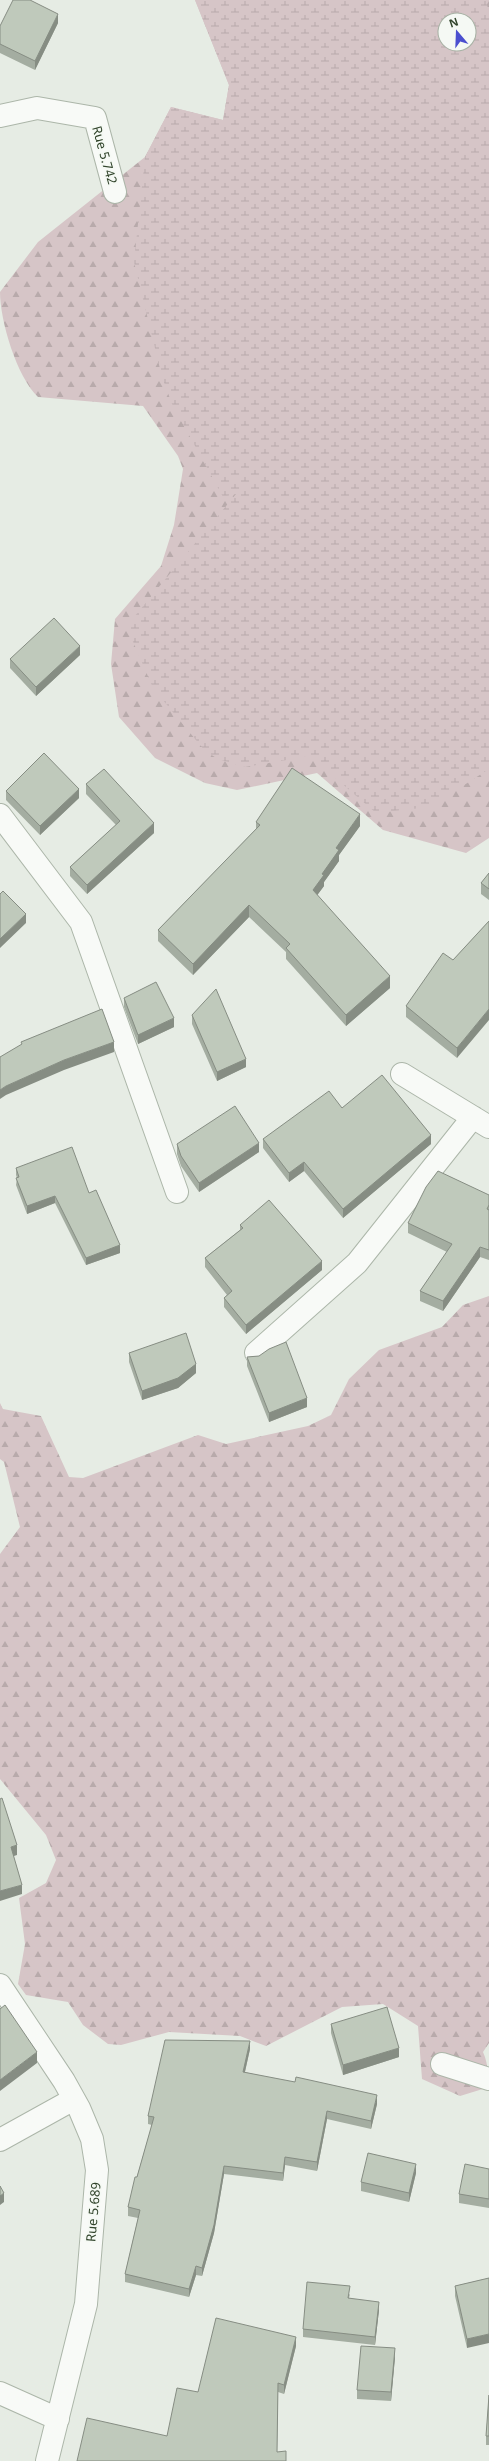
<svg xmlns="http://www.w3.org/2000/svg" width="489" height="2461" font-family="'Noto Sans',sans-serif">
  <defs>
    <pattern id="forest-firs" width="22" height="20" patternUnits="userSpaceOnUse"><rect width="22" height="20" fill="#d6c5c7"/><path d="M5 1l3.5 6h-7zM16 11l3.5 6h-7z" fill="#b8aaab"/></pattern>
    <pattern id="wetland-marsh" width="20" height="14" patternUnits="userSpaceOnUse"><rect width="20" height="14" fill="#d6c5c7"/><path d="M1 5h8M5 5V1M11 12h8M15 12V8" fill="none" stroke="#b8aaab"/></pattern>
  </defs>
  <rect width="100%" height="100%" fill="#e6ece4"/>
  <path fill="url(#forest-firs)" fill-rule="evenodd" d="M195,0H489V838L466,853L383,830L317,773L237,790L205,783L155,758L119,717L111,664L115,619L161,566L174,525L183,469L178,456L143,406L38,397C17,377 0,321 0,292L38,242L145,157L171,107L223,120L229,85ZM445,20H469V44H445Z
    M489,1296V2043L483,2052C488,2063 489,2076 486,2088L460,2096L422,2079L418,2026L383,2004L342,2007L266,2046L240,2036L169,2032L121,2045L108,2044L83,2025L68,2002L26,1995L18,1984L25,1944L19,1898L46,1883L56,1860L46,1835L0,1779V1554L20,1527L4,1462L0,1459V1403L3,1409L41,1416L69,1477L83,1478L198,1435L226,1444L308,1426L331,1415L349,1379L379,1350L442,1327L463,1305Z"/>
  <path fill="url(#wetland-marsh)" fill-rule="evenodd" d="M195,0H486L489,13V769L430,807L376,813L310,756L245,767L218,759L205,751L153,688L131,637L129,623L236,494L223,497L172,404L162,377L134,262L145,157L171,107L223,120L229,85ZM445,20H469V44H445Z"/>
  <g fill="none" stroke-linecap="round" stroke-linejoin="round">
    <g stroke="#acb6a9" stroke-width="24">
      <path id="minor" d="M0,116L37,108L95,118L115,192
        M0,815L81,922L177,1192
        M402,1074L489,1127
        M256,1353L357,1263L473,1117
        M0,1985L64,2081L79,2108L92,2139L97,2170L86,2304L47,2461
        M442,2064L489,2079
        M0,2140L74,2099
        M0,2393L58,2419"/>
    </g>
    <use href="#minor" stroke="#f8faf7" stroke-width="22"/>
  </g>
  <path fill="#a4ada1" d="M58,23L35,70L0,53V26Z
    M80,655L36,696L10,668V659Z
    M86,784L154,833L87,894L70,876V867L116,825L86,794Z
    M6,791L79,798L40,835L6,800Z
    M256,822L360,826L339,855V861L324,882V886L317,895L390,988L346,1026L286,959V952L249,917L193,975L158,941V930L256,829Z
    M489,873V900L481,894V883Z
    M489,921L457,1058L406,1017V1006L453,960Z
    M124,998L174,1027L138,1044L124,1007Z
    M192,1015L246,1067L217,1081L192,1024Z
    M342,1108L431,1144L343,1218L304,1171L289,1182L263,1148V1139Z
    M177,1144L259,1152L199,1192L181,1166L177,1154Z
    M16,1168L89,1193L120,1253L86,1265L55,1203L27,1214L16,1185L17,1178L16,1175Z
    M489,1195V1260L480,1257L443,1311L420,1301V1291L447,1252L408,1233V1223Z
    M240,1225L322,1270L246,1334L224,1307V1298L227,1295L205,1267V1258L240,1230Z
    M129,1353L196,1373L178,1388L142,1400L129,1362Z
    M259,1356L307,1407L269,1422L247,1366V1357Z
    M331,2024L399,2057L343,2075L331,2033Z
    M250,2049L245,2072L377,2104L371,2129L327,2119L317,2171L285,2165L283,2181L224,2174L214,2233L202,2276L196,2275L189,2297L125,2282V2274L138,2218L128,2216V2207L152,2125L148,2124V2116Z
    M489,2169V2208L459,2203V2194Z
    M416,2173L409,2202L361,2191V2182Z
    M489,2278L467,2348L455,2296V2286Z
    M350,2294L349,2298L379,2310L375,2345L303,2337V2329Z
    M296,2346L284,2394L278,2392L277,2452L286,2461L167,2436L198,2392Z
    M395,2357L391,2401L357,2399V2390Z
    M489,2395V2445H486V2436Z"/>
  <path fill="#868d83" d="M58,14V23L35,70V61Z
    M80,646V655L36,696V687Z
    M79,789V798L40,835V826Z
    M360,814V826L339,855V861L324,882V886L313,901V890L336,848Z
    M154,823V833L87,894V885Z
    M249,905V917L193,975V964Z
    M26,914V923L0,948V939Z
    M390,976V988L346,1026V1015Z
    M489,1009V1020L457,1058V1048Z
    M174,1018V1027L138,1044V1035Z
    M114,1042V1052L64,1070L6,1095L0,1099V1090L6,1086L64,1060Z
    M246,1059V1067L217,1081V1072Z
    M431,1135V1144L343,1218V1209Z
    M259,1143V1152L199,1192V1183Z
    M304,1162V1171L289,1182V1173Z
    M55,1196V1203L27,1214V1206Z
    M120,1245V1253L86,1265V1258Z
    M480,1247V1257L443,1311V1301Z
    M322,1261V1270L246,1334V1325Z
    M196,1364V1373L178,1388L142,1400V1391Z
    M307,1398V1407L269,1422V1413Z
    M17,1845V1855L11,1857V1847Z
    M22,1885V1894L0,1901V1891Z
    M250,2041V2049L243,2080V2072Z
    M399,2048V2057L343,2075V2065Z
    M37,2052V2063L0,2091V2080Z
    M377,2095V2104L371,2129V2121Z
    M327,2111V2119L317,2171V2162Z
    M285,2157V2165L283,2181V2173Z
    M416,2164V2173L409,2202V2193Z
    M224,2166V2174L214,2233L202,2276V2268Z
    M4,2193V2202L0,2205V2196Z
    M196,2266V2275L189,2297V2289Z
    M379,2302V2310L375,2345V2337Z
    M489,2334V2343L467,2348V2339Z
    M296,2337V2346L284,2394V2385Z
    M395,2348V2357L391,2401V2392Z"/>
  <path fill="#bfc9bb" stroke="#868d83" d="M13,0H30L58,14L35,61L0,44V26Z
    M54,618L80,646L36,687L10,659Z
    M44,753L79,789L40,826L6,791Z
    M292,768L360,814L336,848L339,850L322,874L324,875L313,890L390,976L346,1015L286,948L290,944L249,905L193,964L158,930L260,825L256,822Z
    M104,769L154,823L87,885L70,867L120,821L86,784Z
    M489,873V889L481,883Z
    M3,891L26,914L0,939V894Z
    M489,921V1009L457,1048L406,1006L443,953L453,960Z
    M156,982L174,1018L138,1035L124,998Z
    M216,989L246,1059L217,1072L192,1015Z
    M102,1009L114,1042L64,1060L6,1086L0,1090V1057L22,1044L21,1042Z
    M382,1075L431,1135L343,1209L304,1162L289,1173L263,1139L329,1091L342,1108Z
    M235,1106L259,1143L199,1183L181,1156L177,1144Z
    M72,1147L89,1193L96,1190L120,1245L86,1258L55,1196L27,1206L16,1178L19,1177L16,1168Z
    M438,1171L489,1195V1205L487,1209L489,1210V1250L480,1247L443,1301L420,1291L452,1244L408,1223L426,1187Z
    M269,1200L322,1261L246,1325L224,1298L232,1291L205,1258L243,1228L240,1225Z
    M186,1333L196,1364L178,1378L142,1391L129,1353Z
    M286,1342L307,1398L269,1413L247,1357L259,1356L269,1349Z
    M2,1798L17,1845L11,1847L22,1885L0,1891V1799Z
    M5,2005L37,2052L0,2080V2009Z
    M387,2007L399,2048L343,2065L331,2024Z
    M165,2040L250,2041L243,2072L295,2082L296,2077L377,2095L371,2121L327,2111L317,2162L285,2157L283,2173L224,2166L214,2225L202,2268L196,2266L189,2289L125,2274L140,2210L128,2207L135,2177H137L154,2117L148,2116Z
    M368,2153L416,2164L409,2193L361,2182Z
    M465,2164L489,2169V2199L459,2194Z
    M0,2186L4,2193L0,2196Z
    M489,2278V2334L467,2339L455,2286Z
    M307,2282L350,2286L348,2298L379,2302L375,2337L303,2329Z
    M216,2318L296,2337L284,2385L278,2383L277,2452L286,2451V2461H77L87,2418L167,2436L177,2388L198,2392Z
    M361,2346L395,2348L391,2392L357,2390Z
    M489,2395V2436H486Z"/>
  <g text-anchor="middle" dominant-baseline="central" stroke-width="3.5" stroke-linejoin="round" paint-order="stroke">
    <g font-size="13" fill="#31442b" stroke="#f5f9f4">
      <text transform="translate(105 155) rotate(74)">Rue 5.742</text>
      <text transform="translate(93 2212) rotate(-85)">Rue 5.689</text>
    </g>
  </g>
  <g transform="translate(457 32) rotate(341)"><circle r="19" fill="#f5f9f4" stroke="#a7b1a4"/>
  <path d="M0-3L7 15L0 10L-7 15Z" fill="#4b4fcf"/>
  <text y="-6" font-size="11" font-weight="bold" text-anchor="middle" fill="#31442b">N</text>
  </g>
</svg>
